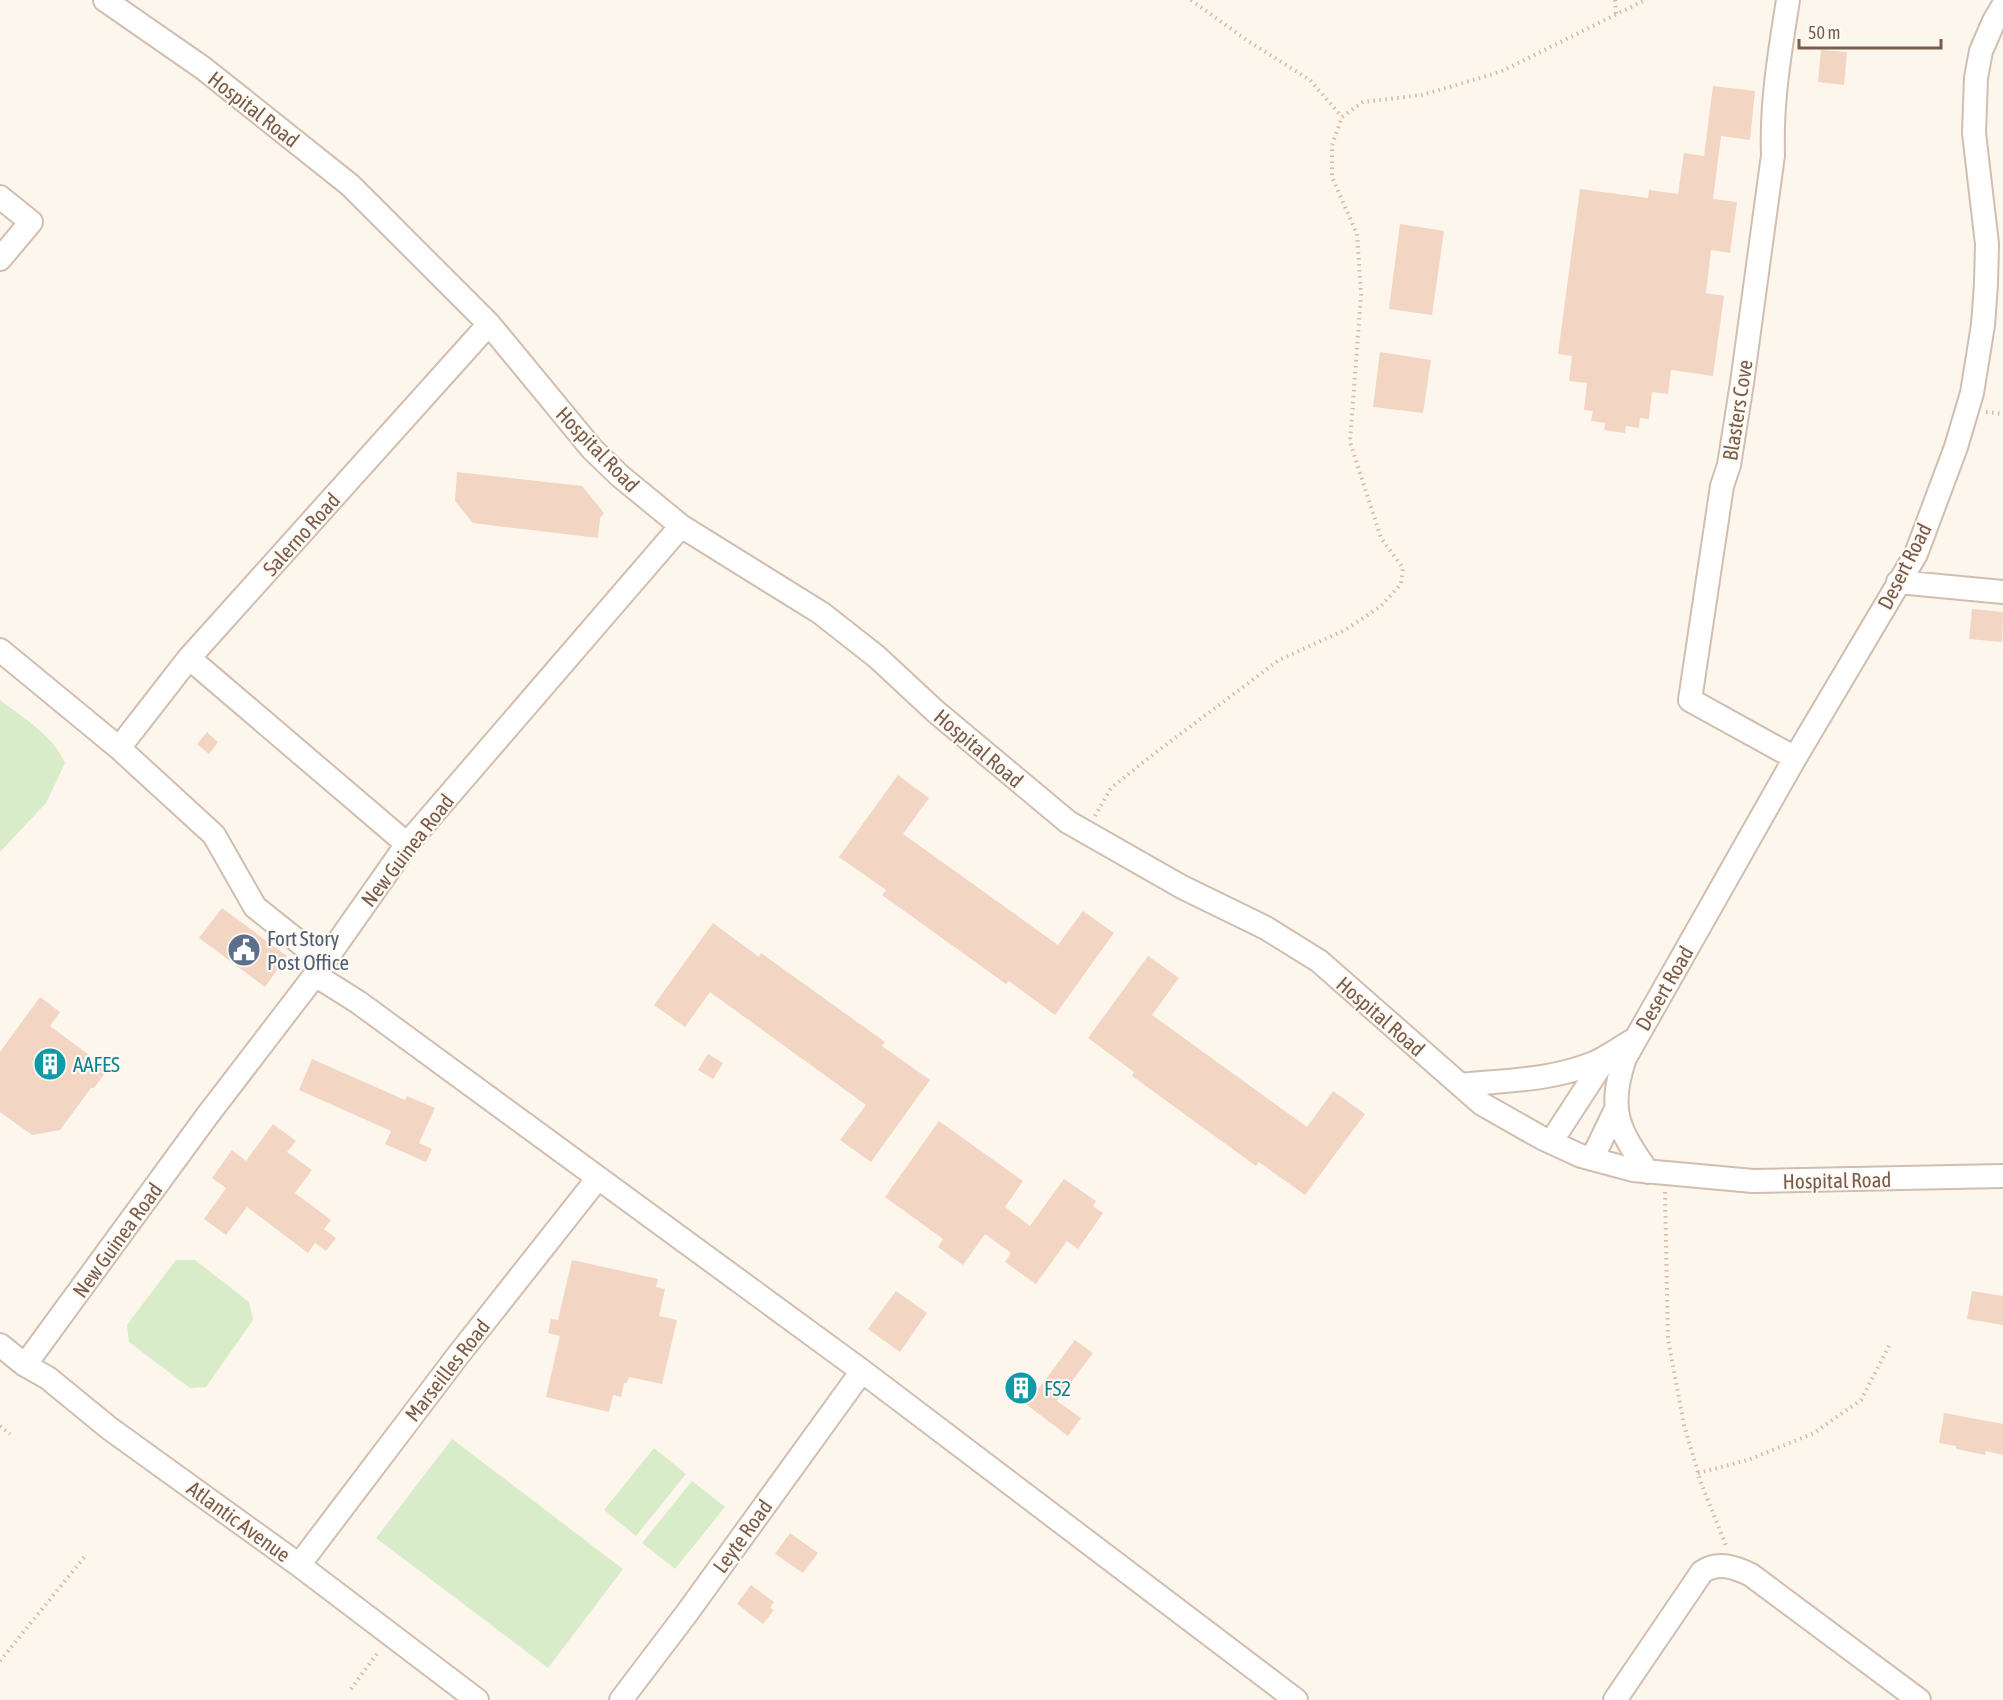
<svg xmlns="http://www.w3.org/2000/svg" width="2003" height="1700" font-family="'Asap Condensed',sans-serif">
  <rect width="100%" height="100%" fill="#fdf6ec"/>
  <path fill="#d8ecc9" d="M0,700C22,717 54,736 65,763L46,803L0,852Z
    M176,1260H195L249,1302L253,1320L206,1387L190,1388L129,1342L127,1325Z
    M452,1439L623,1569L548,1668L376,1538Z
    M654,1448L686,1474L636,1536L604,1510Z
    M692,1481L725,1507L675,1569L642,1543Z"/>
  <path fill="#f3d5c3" d="M1821,50L1847,52L1844,85L1818,82Z
    M1713,86L1755,91L1750,140L1721,136L1713,199L1737,202L1730,253L1711,250L1706,293L1724,296L1713,376L1671,370L1668,394L1652,392L1649,419L1640,418L1639,428L1626,426L1625,433L1604,430L1605,423L1591,421L1593,411L1584,410L1587,383L1569,381L1572,356L1558,354L1580,189L1648,198L1649,190L1678,194L1684,153L1704,156Z
    M1400,224L1444,231L1432,315L1389,309Z
    M1380,352L1431,360L1423,413L1373,407Z
    M457,472L582,486L604,513L600,518L598,538L473,523L455,501Z
    M1972,609L2003,612L2002,642L1969,639Z
    M207,732L218,742L209,754L197,744Z
    M898,775L929,798L903,834L1058,945L1083,911L1114,933L1055,1015L1009,981L1006,984L882,895L886,890L839,857Z
    M222,908L287,956L265,987L199,938Z
    M713,923L759,957L761,953L885,1042L882,1046L930,1080L871,1162L840,1140L866,1105L710,992L685,1027L654,1005Z
    M1148,956L1179,978L1152,1015L1307,1127L1333,1091L1365,1114L1305,1195L1259,1162L1256,1166L1132,1076L1134,1072L1088,1038Z
    M40,997L60,1012L50,1026L108,1069L94,1088H91L60,1130L32,1135L0,1112V1052Z
    M708,1054L723,1063L713,1079L698,1070Z
    M312,1059L405,1100L407,1096L435,1108L419,1143L432,1149L426,1162L385,1144L391,1131L299,1090Z
    M939,1121L1023,1181L1005,1207L1030,1226L1064,1179L1096,1201L1093,1206L1103,1213L1078,1249L1067,1241L1036,1284L1005,1262L1011,1253L985,1234L963,1265L938,1247L943,1239L885,1197Z
    M273,1124L296,1141L287,1152L312,1170L295,1193L331,1220L324,1229L336,1238L326,1251L315,1243L308,1253L247,1207L226,1235L204,1219L226,1188L212,1178L232,1150L246,1161Z
    M572,1260L658,1279L656,1287L665,1289L659,1316L677,1320L662,1384L629,1377L627,1383H624L621,1397L613,1395L609,1412L546,1397L560,1336L548,1333L551,1319L558,1320Z
    M896,1291L927,1313L900,1352L868,1329Z
    M1972,1291L2003,1296V1325L1967,1319Z
    M1075,1340L1093,1353L1057,1401L1081,1418L1068,1436L1003,1387L1016,1371L1039,1388Z
    M1944,1413L2003,1424V1455L1986,1451L1985,1455L1956,1449V1446L1939,1443Z
    M790,1533L818,1553L803,1573L775,1554Z
    M751,1585L774,1602L770,1608L774,1610L763,1624L737,1604Z"/>
  <g fill="none" stroke-linecap="round" stroke-linejoin="round">
    <g stroke="#d1beb0" stroke-width="26">
      <path id="minor" d="M105,0L203,68L350,185L489,324L592,449L620,476L681,526L821,613L877,657L935,711L1068,822L1182,887L1266,928L1319,961L1482,1104L1542,1138L1581,1156L1633,1170L1753,1181L2003,1176
        M1788,0C1780,51 1771,103 1773,155L1742,383L1729,465L1722,486L1690,700L1795,758
        M0,197L31,222L0,259
        M1898,582L2003,592
        M0,650L119,748L214,835L255,907L324,962
        M189,658L407,844
        M119,748L189,658L489,324
        M315,975L358,1002L862,1371L1296,1700
        M1460,1085C1507,1080 1548,1081 1594,1063C1608,1057 1621,1047 1635,1039
        M1551,1142L1607,1056
        M1592,1159L1616,1109
        M1648,1172C1618,1129 1607,1110 1625,1058L1795,758L1916,554L1956,447L1972,393L1983,325L1986,284L1987,244L1974,133L1976,78L1981,51L1994,21L2003,6
        M0,1345L25,1365L48,1378L109,1428L299,1565L477,1700
        M25,1365L207,1116L315,975L407,844L681,526
        M299,1565L459,1354L598,1178
        M621,1700L687,1613L862,1371
        M1615,1700L1702,1572C1718,1561 1735,1567 1751,1575L1919,1700"/>
    </g>
    <path stroke="#d9b8a5" stroke-width="4" stroke-dasharray="1.5 4.5" stroke-linecap="butt" d="M1191,0L1248,41L1310,80L1342,117
      M1615,0L1616,14
      M1986,412L2003,414
      M1095,816L1111,788L1151,756L1279,660L1345,630L1381,606L1401,584L1403,568L1381,538L1350,442L1361,295L1357,234L1332,177V145L1342,117L1363,102L1422,95L1500,72L1645,0
      M1665,1192L1668,1339L1684,1425L1701,1483L1727,1548
      M0,1426L10,1434
      M1698,1473L1748,1460L1814,1433L1861,1400L1889,1346
      M0,1661L86,1555
      M351,1689L379,1651"/>
    <use href="#minor" stroke="#fff" stroke-width="22"/>
  </g>
  <defs>
    <g id="civic-disc" transform="scale(1.725)"><circle r="9.5" fill="#5c6f8a" stroke="#fffaf3"/><path d="M-.6-6.5H3V-4.5H.6V-3L4-1V1h2V6H-6V1h2V-1L-.6-3ZM-1.2 2.5V6h2.4V2.5Z" fill="#fff"/></g>
    <g id="building-disc" transform="scale(1.725)"><circle r="9.5" fill="#0f9aa8" stroke="#fffaf3"/><path d="M-4-6H4V6H1V3H-1V6H-4ZM-2.5-4.3h1.7v1.8h-1.7ZM.8-4.3h1.7v1.8H.8ZM-2.5-1h1.7V.8h-1.7ZM.8-1h1.7V.8H.8Z" fill="#fff"/></g>
  </defs>
  <g fill-rule="evenodd">
    <use href="#civic-disc" x="244" y="950"/>
    <use href="#building-disc" x="50" y="1064"/>
    <use href="#building-disc" x="1021" y="1388"/>
  </g>
  <g text-anchor="middle" dominant-baseline="central" stroke-width="4.5" stroke-linejoin="round" paint-order="stroke">
    <g font-size="21" fill="#7a5c4d" stroke="#fffaf3">
      <text transform="translate(254 109) rotate(38)">Hospital Road</text>
      <text transform="translate(1737 410) rotate(-81)">Blasters Cove</text>
      <text transform="translate(598 449) rotate(46)">Hospital Road</text>
      <text transform="translate(301 534) rotate(-48)">Salerno Road</text>
      <text transform="translate(1904 566) rotate(-63)">Desert Road</text>
      <text transform="translate(979 748) rotate(40)">Hospital Road</text>
      <text transform="translate(407 850) rotate(-52)">New Guinea Road</text>
      <text transform="translate(1664 988) rotate(-60)">Desert Road</text>
      <text transform="translate(1381 1016) rotate(41)">Hospital Road</text>
      <text transform="translate(1837 1180) rotate(-1)">Hospital Road</text>
      <text transform="translate(117 1240) rotate(-54)">New Guinea Road</text>
      <text transform="translate(447 1370) rotate(-52)">Marseilles Road</text>
      <text transform="translate(239 1521) rotate(36)">Atlantic Avenue</text>
      <text transform="translate(742 1536) rotate(-54)">Leyte Road</text>
    </g>
    <g font-size="21" fill="#4e5e75" stroke="#fffaf3" text-anchor="start">
      <text x="267" y="938">Fort Story<tspan x="267" dy="24">Post Office</tspan></text>
    </g>
    <g font-size="21" fill="#0d838f" stroke="#fffaf3" text-anchor="start">
      <text x="73" y="1064">AAFES</text>
      <text x="1044" y="1388">FS2</text>
    </g>
  </g>
  <path d="M1799 39v9h142v-9" fill="none" stroke="#7a5c4d" stroke-width="3"/>
  <text x="1808" y="39" font-size="18" fill="#7a5c4d" stroke="#fffaf3" stroke-width="4.5" paint-order="stroke">50 m</text>
</svg>
